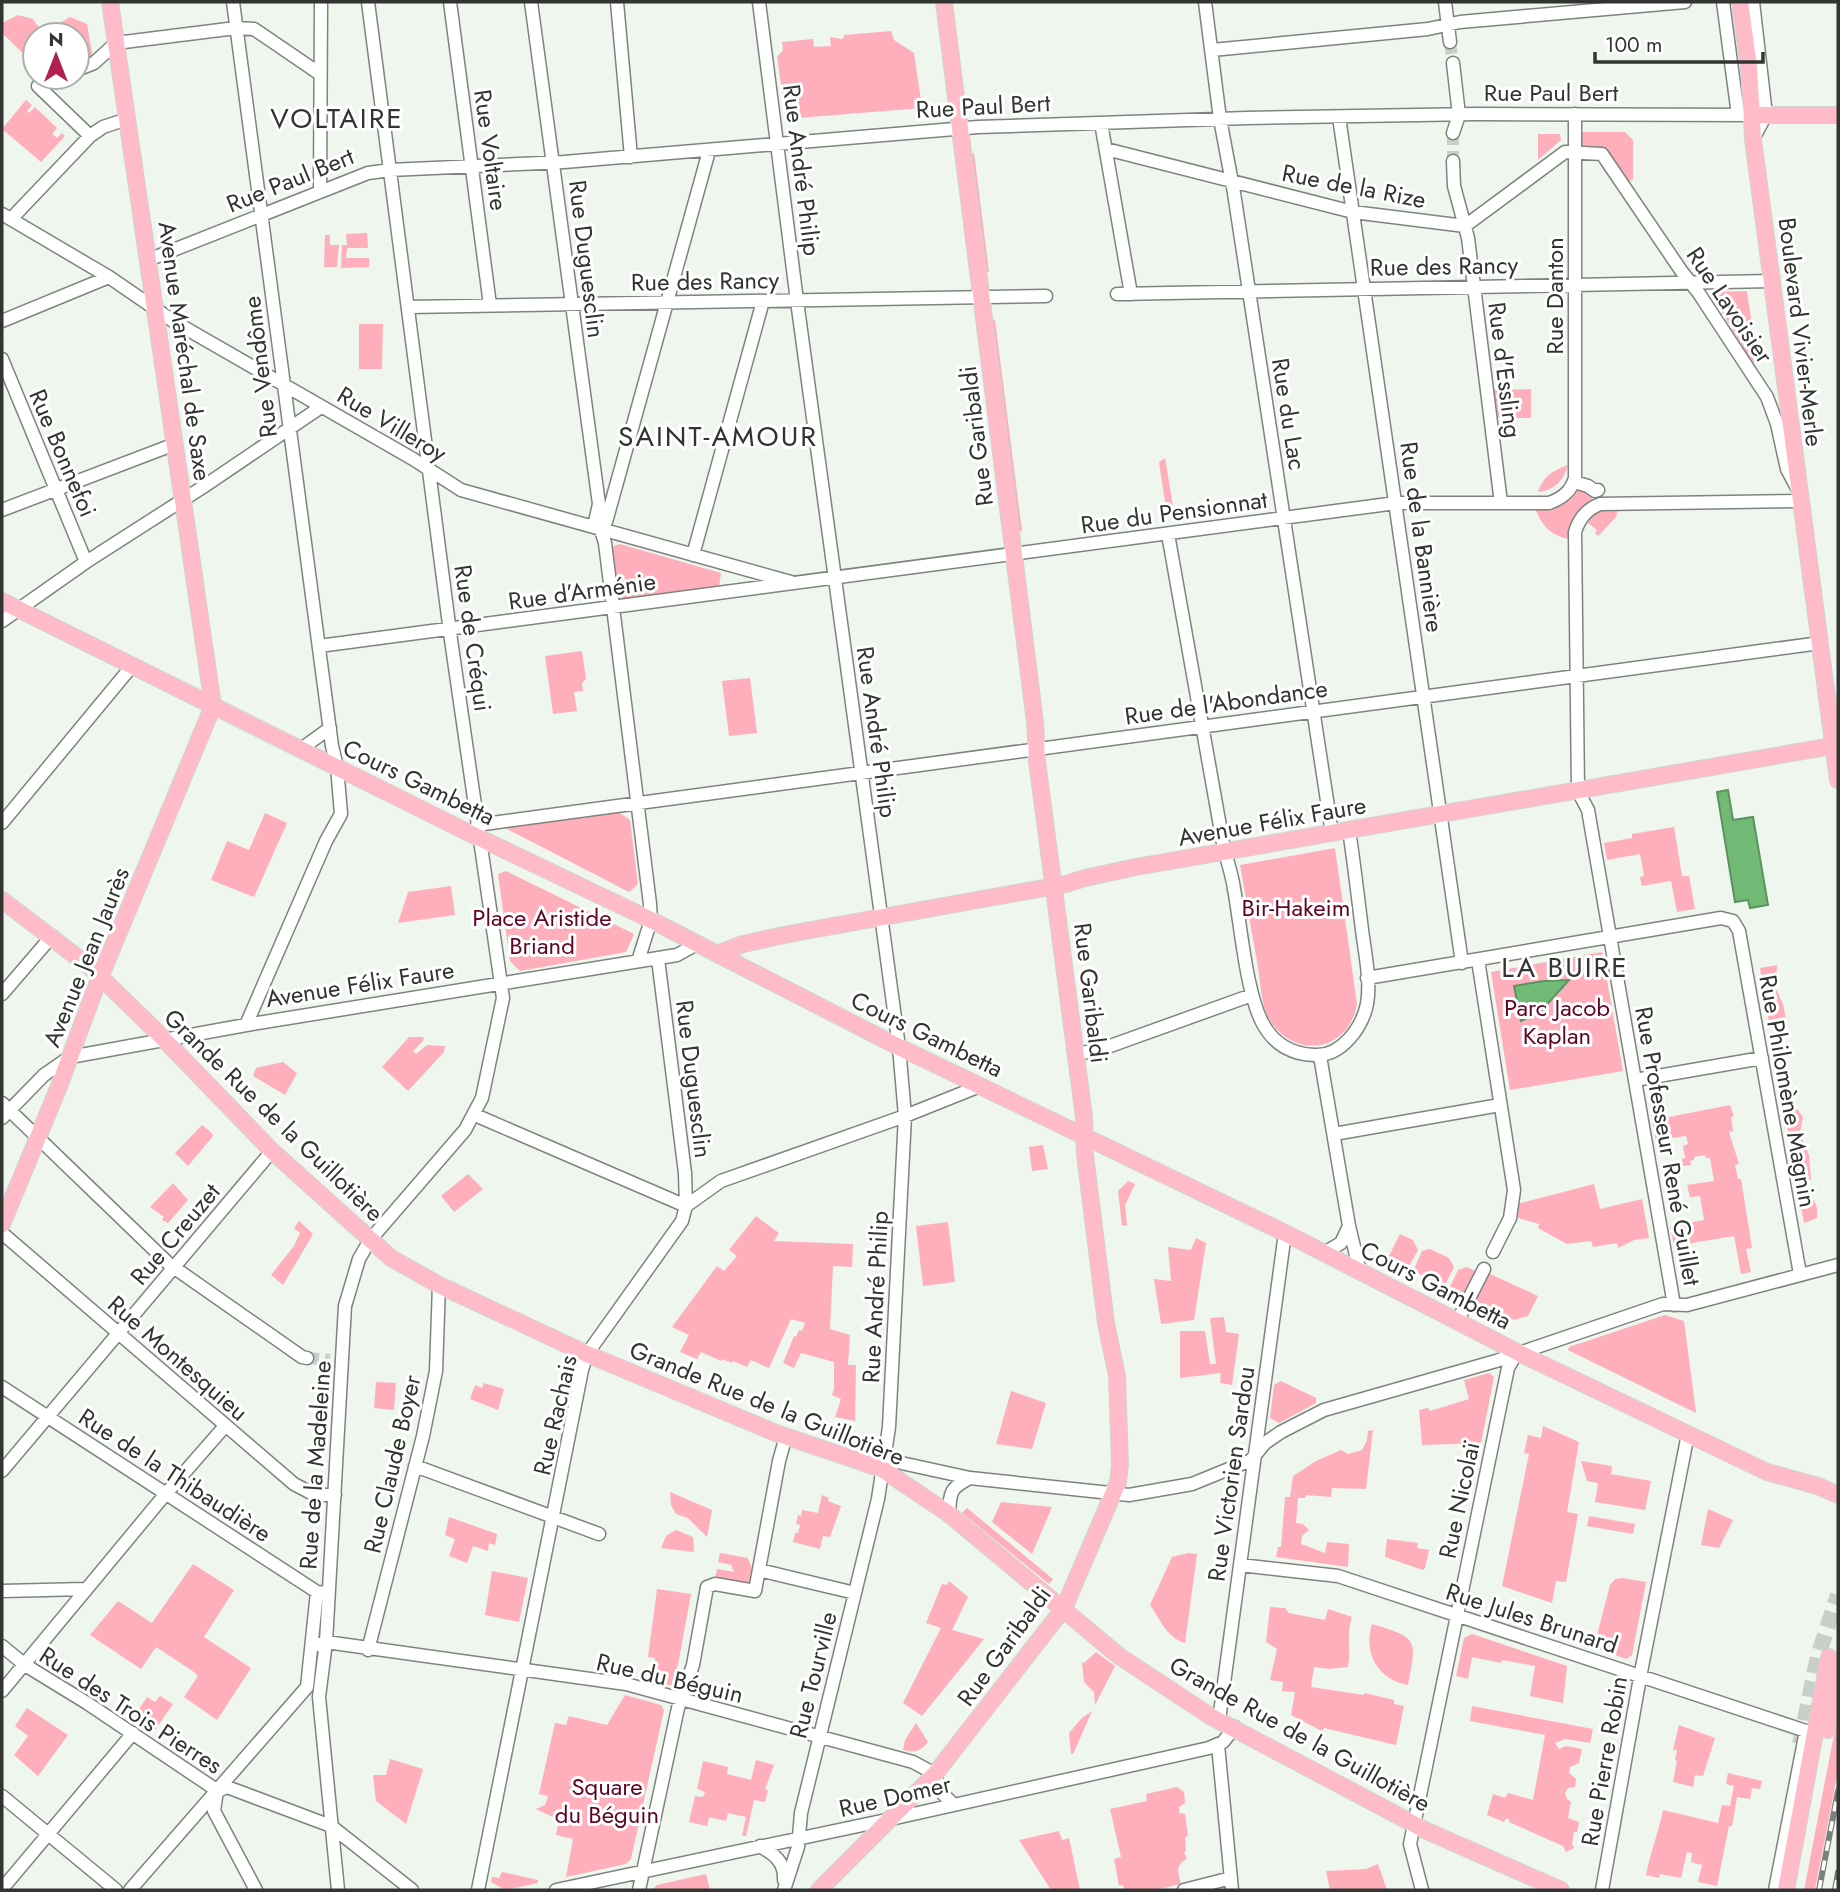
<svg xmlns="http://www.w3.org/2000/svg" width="1840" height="1892" font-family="Jost,sans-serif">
  <rect width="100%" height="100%" fill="#eef6ee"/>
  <path fill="#ffafbb" d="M18,15L33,19L40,29L41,35H35V54L30,60L2,33V23Z
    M70,17L87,24L93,58L77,65V35H58L60,23Z
    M891,31L894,40L914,53L922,108L786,119L777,57L783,50L782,42L813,39L814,47L831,46L830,37L843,39L844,35Z
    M26,100L32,105L27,111L29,113L35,107L57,128L52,134L57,138L62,133L65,136L41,162L2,129Z
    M1578,132H1625L1633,140V179L1626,184L1603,152L1578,150Z
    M1538,134H1560L1561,140L1538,160Z
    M970,153H974L989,272H985Z
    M367,233L368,248H347L346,258H369V267L341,268L342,245H347L346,234Z
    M325,235H330V245H339L337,267H324Z
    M1747,291L1757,360L1753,363L1709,292Z
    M995,320L1022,531H1018L991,321Z
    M359,324H383L382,369H359Z
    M1531,389V418H1498L1494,390Z
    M1165,458L1174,512L1165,502L1159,462Z
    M1568,465C1563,481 1555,490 1538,492C1544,476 1552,471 1568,465Z
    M1576,487L1591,494L1593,504C1580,514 1569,522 1569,539C1550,535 1542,526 1535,508Z
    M1619,505L1616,517L1598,536L1595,533L1597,530L1588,523C1596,510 1604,508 1619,505Z
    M620,544L721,573L719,587L622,599L619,594L613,549L614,546Z
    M582,651L586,679L582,683L583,691L574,692L577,711L553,714L545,656Z
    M750,678L757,733L729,736L722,681Z
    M617,811L630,820L638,884L629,892L507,829V826Z
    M265,813L287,823L254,897L211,880L227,841L249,850Z
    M1674,827L1682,876H1689L1695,909L1677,912L1671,881L1642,886L1640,877L1644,876L1640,854L1607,860L1604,843L1632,838V834Z
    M1335,848L1357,1004C1354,1022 1343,1038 1325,1044C1299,1051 1273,1034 1265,1010C1261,996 1260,981 1258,967C1252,933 1246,899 1240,865Z
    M506,871L634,934L626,952L520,971L510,961L498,874Z
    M451,886L455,915L398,923L408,892Z
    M1602,952L1623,1071L1510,1090L1491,972Z
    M1777,965L1776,989L1783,1004L1787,1025L1770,1028L1760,968Z
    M409,1037H424L423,1041L413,1051L416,1054L427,1045L445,1046L444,1052L408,1091L382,1067Z
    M283,1062L297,1073L285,1095L253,1076L256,1068Z
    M1730,1105L1734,1116L1731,1117L1733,1131L1729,1132L1739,1164L1735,1165L1738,1179H1741L1752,1248L1746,1249L1751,1272L1741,1274L1734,1236L1674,1246L1670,1226L1704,1220L1700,1196L1690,1197L1687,1185L1714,1181L1710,1158H1706L1705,1155L1694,1157V1160L1690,1161L1691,1165L1683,1166L1682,1159L1685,1158L1683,1146L1688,1144L1686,1136L1664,1139L1663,1146L1657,1147L1651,1115L1663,1113L1664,1118Z
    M1797,1109L1803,1117L1800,1133L1809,1155L1811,1180L1797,1183L1784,1110Z
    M202,1125L212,1133L213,1136L188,1166L175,1153Z
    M1043,1145L1048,1169L1032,1171L1029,1147Z
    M468,1174L483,1189L454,1212L441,1196Z
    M1128,1181L1135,1184L1125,1205L1127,1225L1122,1226L1118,1191Z
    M173,1183L188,1200L168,1223L162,1220L164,1217L150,1207Z
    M1594,1184L1600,1209L1642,1199L1649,1238L1634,1240L1618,1248L1617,1243L1593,1247L1591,1241L1567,1244L1538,1228L1539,1224L1515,1217L1517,1204Z
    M1814,1200L1817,1208V1218L1804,1223L1800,1202Z
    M756,1216L779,1233L774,1241L853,1244L852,1267L833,1266L830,1329L850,1335L848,1365H856L855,1421L835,1417L841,1399L832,1395L834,1389V1362L801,1353L794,1368L783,1363L794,1336L796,1337L799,1330L802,1331L805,1323L791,1319L769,1368L751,1360L747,1367L733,1361L732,1363L722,1359L721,1361L701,1352L697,1359L680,1352L689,1335L672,1327L717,1266L724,1271L737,1256L729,1250Z
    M299,1221L313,1234L283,1285L271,1275L294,1246L300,1233L294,1228Z
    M948,1222L955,1282L923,1286L916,1226Z
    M1400,1234L1413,1240L1418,1250L1408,1268L1388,1258Z
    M1196,1238L1206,1243L1194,1320L1161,1324L1154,1279L1171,1281L1168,1247L1191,1250Z
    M1430,1249L1449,1258L1454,1267L1444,1287L1413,1271L1422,1251Z
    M1467,1267L1477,1272L1465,1297L1449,1289L1458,1270Z
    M1488,1273L1538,1296L1528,1316L1514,1320L1475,1301Z
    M1665,1315L1684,1321L1696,1413L1568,1350L1569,1347Z
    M1224,1317L1226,1332L1239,1334L1232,1385L1220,1383L1221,1373L1180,1378V1331H1205L1210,1364H1216L1210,1318Z
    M1489,1373L1494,1377L1481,1443L1422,1445L1419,1410L1428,1408L1430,1411L1469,1399L1464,1380Z
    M1281,1381L1316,1398V1403L1279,1423L1270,1418L1274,1385Z
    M376,1382L396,1383L394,1410L374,1408Z
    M484,1383L504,1389L498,1410L470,1399L475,1385L482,1388Z
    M1011,1391L1046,1403L1032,1449L996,1444Z
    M1543,1426L1579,1442L1567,1512L1578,1514L1566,1582L1556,1581L1552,1603L1502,1586L1529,1454L1524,1453L1528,1435L1541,1438Z
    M1373,1430L1366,1489L1332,1488L1331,1497L1306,1495L1305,1498H1298L1296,1523L1303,1524L1309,1530L1302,1536L1301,1544L1325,1553L1327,1542L1349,1544L1348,1567L1276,1557L1278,1547H1281L1285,1497H1290L1293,1476L1316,1461L1341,1450L1348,1454L1362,1450L1367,1440L1368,1431Z
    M1581,1461L1612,1466L1611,1474L1651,1481L1645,1510L1595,1502L1598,1483L1587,1481Z
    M670,1492L712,1510L707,1537L688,1518L676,1514L671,1505Z
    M822,1495L829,1498L828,1501L841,1506L830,1537L823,1536L820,1549L793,1542L795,1533H798L800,1525L796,1524L798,1515L801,1516L802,1510L818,1513Z
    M1001,1502L1052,1507L1032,1554L992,1522Z
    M967,1508L1053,1579L1049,1584L962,1513Z
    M1708,1509L1733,1520L1719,1548L1701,1545Z
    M1589,1516L1635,1524L1633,1534L1587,1526Z
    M449,1517L497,1534L495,1545L489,1543L488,1551L473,1546L467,1563L449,1556L455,1539L445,1535Z
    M676,1530L693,1537L694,1552L661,1548L666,1536Z
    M1387,1539L1418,1543L1417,1548L1429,1550L1425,1568L1423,1570L1385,1557Z
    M720,1553L748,1558L752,1569L750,1576L754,1577L752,1586L715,1579L717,1569L734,1572L731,1565L718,1562Z
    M1189,1553L1197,1554L1185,1643C1166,1638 1158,1615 1150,1605L1172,1557Z
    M193,1564L234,1590L204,1637L251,1668L217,1720L184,1697L198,1676L194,1672L156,1647L141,1669L90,1635L118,1601L152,1623Z
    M492,1571L528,1578L519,1622L485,1615Z
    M1622,1578L1646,1582L1632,1655L1626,1659L1594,1647L1610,1585L1615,1579Z
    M949,1581L968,1597L952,1630L984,1639L922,1716L903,1703L941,1628L926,1623L942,1584L947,1585Z
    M657,1589L691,1594L674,1686L651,1681L655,1658L648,1657Z
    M1270,1607L1285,1608L1289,1613L1325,1620L1328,1609L1352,1617C1346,1634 1351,1650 1348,1667L1329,1669L1314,1667L1311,1687L1364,1695L1365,1693L1394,1700V1704L1404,1706L1396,1745L1324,1728L1322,1731L1291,1715L1295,1692L1282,1691L1283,1682L1270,1680L1277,1649L1266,1642Z
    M1372,1624C1418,1638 1417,1638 1408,1685C1378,1680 1363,1653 1372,1624Z
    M1472,1634L1567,1666L1563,1703L1530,1696L1535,1666L1502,1660L1501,1663L1472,1657L1468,1679L1456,1676L1464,1638Z
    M1096,1652L1115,1666L1095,1705L1094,1692L1084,1682L1082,1662L1084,1663Z
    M625,1695L661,1705L664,1710L631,1859L626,1864L566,1877L573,1839L556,1835L559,1820L536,1809L545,1805L548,1796L539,1794L555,1723L566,1725L569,1716L607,1725Z
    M160,1696L173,1704L155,1730L134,1716L147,1697L155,1702Z
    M1472,1706L1593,1729L1590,1743L1565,1739L1555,1743L1559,1749L1566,1746L1582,1749L1579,1763L1570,1767L1569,1773L1576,1779L1575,1787L1568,1788L1565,1793L1567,1799L1571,1802L1568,1818L1579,1822L1577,1832H1574L1572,1844L1574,1848L1566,1852L1563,1846L1509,1822L1510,1820L1506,1818L1504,1822L1487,1815L1493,1794L1505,1798L1508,1793L1533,1800L1545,1735L1470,1721Z
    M27,1708L68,1735L38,1776L14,1755L28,1736L15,1726Z
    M1092,1711L1073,1754H1071L1069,1733L1082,1718Z
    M1838,1714V1771L1815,1890H1804Z
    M916,1723L928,1742C921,1751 915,1753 903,1750L905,1740Z
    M1679,1725L1715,1738L1703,1776L1695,1775L1693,1787L1673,1782L1677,1761L1675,1760L1677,1750H1673Z
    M390,1759L423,1769L406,1824L376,1801L373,1775H386Z
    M756,1760L774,1765L765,1789L768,1790L765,1802L754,1800L746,1836H742L746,1817L728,1813L726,1821L709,1817L707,1826L689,1822L695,1796L703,1797L705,1792L697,1789L703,1761L728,1767L727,1774L751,1780Z
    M1728,1773L1762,1781L1760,1789L1752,1788L1750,1799L1737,1797L1732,1826H1729L1717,1886L1698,1882L1702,1865L1691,1862L1692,1853L1687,1852L1681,1878L1660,1874L1659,1878L1646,1875C1651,1850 1658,1834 1663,1810L1718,1823L1722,1805L1730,1806L1734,1786L1726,1784Z
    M1177,1787L1184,1792L1185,1803L1179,1807V1813L1185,1814L1188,1836L1185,1837L1186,1851L1184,1852L1187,1859C1175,1865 1178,1872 1181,1884L1155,1890H1124L1123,1885L1119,1886L1114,1859L1121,1857L1110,1809L1147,1801L1146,1794Z
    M1059,1831L1062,1840L1069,1838L1080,1890H1051L1019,1840Z
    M1378,1864L1387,1890H1330L1326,1871L1366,1869Z
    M502,1872L538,1880V1883L505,1890L491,1882L492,1877L499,1878Z
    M706,1874L710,1890H652L657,1885Z"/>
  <path fill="#70ba75" stroke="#5d9261" stroke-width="2" d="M1728,790L1733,820L1753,817L1768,905L1750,908L1748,900L1735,902L1717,792Z
    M1569,980L1541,1011L1521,1021L1514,986L1544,981Z"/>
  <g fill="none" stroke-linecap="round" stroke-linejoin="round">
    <path stroke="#c8cfc8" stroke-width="12" stroke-dasharray="12 6" stroke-linecap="butt" d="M1450,42L1453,63
      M1453,133V161
      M307,1358L330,1360"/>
    <path stroke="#c8cfc8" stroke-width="16" stroke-dasharray="16 8" stroke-linecap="butt" d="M1800,1744L1818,1656L1838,1595"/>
    <g stroke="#7d847d" stroke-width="15">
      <path id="minor" d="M233,2L332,746L337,767L341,814L326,841L246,1025
        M450,2L490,305
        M531,2L599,504L595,522L601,530L605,543L650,904L651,920L638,961
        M617,2L631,157
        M759,2L797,301L899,1047L905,1116L889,1427L878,1499L801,1813L798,1847L784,1890
        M1205,2L1220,119L1234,193L1332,833
        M1445,2L1450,42
        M1723,2L1738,115
        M1753,2L1766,115L1753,139
        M1212,50L1428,29L1460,22L1685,2
        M1453,63L1459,115L1453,133
        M77,70L94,63L116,43L236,28L254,29L320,74
        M60,77L38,86L90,136
        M1339,117L1462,963
        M1101,123L1131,294
        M1106,149L1353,212L1465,226L1565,152L1602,154L1682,272L1698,292L1767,397L1777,424L1787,469L1797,488
        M1453,161L1454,186L1468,238L1501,503
        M320,192L321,2
        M2,214L109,277L173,321L413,459L461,490L791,582
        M11,219L90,136L103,127L127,119
        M148,260L368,173L390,170L564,162L978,127L1247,118L1476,114L1753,115
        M1117,294L1772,281
        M408,307L1046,296
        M2,321L109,277
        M2,359L86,562
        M1574,482L1588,486L1595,491L1598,490
        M2,510L175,444
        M601,530L606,522L709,151
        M1168,534L1223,843C1226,859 1232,873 1234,889C1241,926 1246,993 1263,1024C1274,1044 1291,1054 1314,1055C1341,1057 1362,1028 1367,1004C1371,981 1365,953 1362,930C1358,897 1354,863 1349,830
        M693,555L763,301
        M2,621L86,562L203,487L321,407
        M319,646L1396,503H1549C1563,498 1571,491 1575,478V114
        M301,749L330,728
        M2,823L132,666
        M477,825L1820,643
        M1478,960L1514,1190L1510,1218L1493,1252
        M1367,978L1721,918L1733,921L1739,931L1800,1274
        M2,994L52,936
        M1076,1054L1099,1050L1252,995
        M1320,1056L1349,1226
        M1635,1080L1762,1058
        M2,1103L169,1264L302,1357L307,1358
        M475,1115L686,1206
        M2,1118L44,1075L70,1057L246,1025L677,955L697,944
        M1334,1134L1500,1105
        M686,1206L721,1181L905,1116L980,1086
        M2,1233L294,1484L315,1495H335
        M1324,1253L1341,1243L1349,1226L1360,1272
        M1674,1305L1588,810L1578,791L1575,532C1579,519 1587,509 1600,504L1801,501
        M1457,1322L1484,1269
        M2,1387L317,1592L327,1593
        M883,1459L970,1478L1129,1495L1192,1484L1251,1460L1265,1443L1281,1432L1324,1410L1496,1361L1663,1304L1687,1305L1838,1265
        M415,1466L599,1534
        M2,1471L272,1151
        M949,1514C950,1492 950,1488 970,1478
        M1240,1565L1338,1576L1806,1731L1775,1890
        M759,1570L855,1593
        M2,1591L86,1589
        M2,1646L25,1665L87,1703L218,1791
        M312,1646L326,1642L626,1684L913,1762L935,1774L940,1791L953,1804
        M368,1650L423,1436L436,1371L439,1285
        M2,1691L163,1497L225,1426
        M1219,1720L1285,1233
        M1218,1745L1232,1890
        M217,1791L214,1811L256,1890
        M218,1791L227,1787L331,1826L412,1890
        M2,1796L116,1890
        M760,1846C775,1855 785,1862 784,1880
        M2,1889L133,1733
        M130,1890L307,1687L317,1592
        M338,1890L319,1697L326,1642L345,1306L359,1259L370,1240L465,1130L482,1098L503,998L451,640L368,2
        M478,1890L582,1370L587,1354L682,1221L686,1206L685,1173L658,959
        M556,1890L891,1819L1209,1748L1223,1742L1235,1727
        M639,1890L678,1708L693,1665L707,1587L715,1584L755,1591L779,1461L786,1436
        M1184,1890L1231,1878
        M1422,1890L1410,1844L1508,1368L1517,1352
        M1602,1890L1641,1672L1688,1434"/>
    </g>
    <g stroke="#d2d2d2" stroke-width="18">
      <path id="major" d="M110,2L213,706
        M1740,2L1749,67L1753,139L1838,780
        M1753,115H1838
        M2,601L463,830L651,920L899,1047L1285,1233L1517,1352L1767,1472L1818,1486L1838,1495
        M2,900L90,967L154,1029L272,1151L391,1258L439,1285L587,1354L776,1433L882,1469L949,1514L1119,1656L1210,1716L1427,1831L1561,1890
        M717,954L743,944L789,934L1066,884L1085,878L1136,867L1838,745
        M2,1224L60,1084L94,992L213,706
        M1827,1730L1838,1670
        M819,1890L935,1774L1064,1608L1118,1482L1120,1465L1117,1376L1106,1323L1085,1155L1084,1117L1037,761L1035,722L944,2
        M1786,1890L1829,1657"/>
    </g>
    <use href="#minor" stroke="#fff" stroke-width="12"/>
    <use href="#major" stroke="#ffbcc8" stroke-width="16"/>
    <g stroke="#7b807b" stroke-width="6">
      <path id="rail" d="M1819,1890L1838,1791
        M1835,1890L1838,1872"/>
    </g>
    <use href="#rail" stroke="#fff" stroke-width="3.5" stroke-dasharray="10" stroke-linecap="butt"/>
  </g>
  <g text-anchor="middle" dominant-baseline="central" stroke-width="6" stroke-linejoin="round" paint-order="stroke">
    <g font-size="24" fill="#313431" stroke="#fff">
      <text x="1551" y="92">Rue Paul Bert</text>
      <text transform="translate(983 106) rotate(-3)">Rue Paul Bert</text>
      <text transform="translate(491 150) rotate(82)">Rue Voltaire</text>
      <text transform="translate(802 170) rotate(83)">Rue André Philip</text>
      <text transform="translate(290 180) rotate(-22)">Rue Paul Bert</text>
      <text transform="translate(1354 186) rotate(11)">Rue de la Rize</text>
      <text transform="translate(587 259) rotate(83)">Rue Duguesclin</text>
      <text transform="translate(1444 266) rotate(-1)">Rue des Rancy</text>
      <text transform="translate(705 281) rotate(-1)">Rue des Rancy</text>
      <text transform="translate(1554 296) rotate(-90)">Rue Danton</text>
      <text transform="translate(1730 305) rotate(56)">Rue Lavoisier</text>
      <text transform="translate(1801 332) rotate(83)">Boulevard Vivier-Merle</text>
      <text transform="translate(185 351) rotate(82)">Avenue Maréchal de Saxe</text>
      <text transform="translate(260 367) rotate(-97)">Rue Vendôme</text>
      <text transform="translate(1505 370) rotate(83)">Rue d'Essling</text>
      <text transform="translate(1289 414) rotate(81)">Rue du Lac</text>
      <text transform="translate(392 424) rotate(31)">Rue Villeroy</text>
      <text transform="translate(976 436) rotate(-97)">Rue Garibaldi</text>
      <text transform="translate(63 453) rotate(67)">Rue Bonnefoi</text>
      <text transform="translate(1174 512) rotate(-8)">Rue du Pensionnat</text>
      <text transform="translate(1422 537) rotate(82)">Rue de la Bannière</text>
      <text transform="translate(582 591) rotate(-8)">Rue d’Arménie</text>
      <text transform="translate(473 638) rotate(82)">Rue de Créqui</text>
      <text transform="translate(1226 702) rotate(-8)">Rue de l'Abondance</text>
      <text transform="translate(877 732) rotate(82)">Rue André Philip</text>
      <text transform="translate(419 782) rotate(26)">Cours Gambetta</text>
      <text transform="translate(1272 821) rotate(-10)">Avenue Félix Faure</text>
      <text transform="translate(86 957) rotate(-68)">Avenue Jean Jaurès</text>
      <text transform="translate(360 984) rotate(-9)">Avenue Félix Faure</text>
      <text transform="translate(1091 993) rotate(83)">Rue Garibaldi</text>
      <text transform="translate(927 1034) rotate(26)">Cours Gambetta</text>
      <text transform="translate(694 1079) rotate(83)">Rue Duguesclin</text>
      <text transform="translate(1788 1091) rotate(80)">Rue Philomène Magnin</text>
      <text transform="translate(274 1115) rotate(44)">Grande Rue de la Guillotière</text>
      <text transform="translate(1668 1146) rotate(80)">Rue Professeur René Guillet</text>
      <text transform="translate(175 1234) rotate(-50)">Rue Creuzet</text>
      <text transform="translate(1436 1285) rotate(27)">Cours Gambetta</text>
      <text transform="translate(875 1297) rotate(-87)">Rue André Philip</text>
      <text transform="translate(178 1358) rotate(41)">Rue Montesquieu</text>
      <text transform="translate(767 1403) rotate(22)">Grande Rue de la Guillotière</text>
      <text transform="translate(555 1415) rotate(-77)">Rue Rachais</text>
      <text transform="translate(392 1464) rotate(-77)">Rue Claude Boyer</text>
      <text transform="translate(315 1465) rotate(-86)">Rue de la Madeleine</text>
      <text transform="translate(1231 1474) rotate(-82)">Rue Victorien Sardou</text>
      <text transform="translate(175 1475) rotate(33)">Rue de la Thibaudière</text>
      <text transform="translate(1459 1500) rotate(-78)">Rue Nicolaï</text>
      <text transform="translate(1532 1618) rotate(18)">Rue Jules Brunard</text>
      <text transform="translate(1004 1646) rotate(-54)">Rue Garibaldi</text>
      <text transform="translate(813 1675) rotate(-76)">Rue Tourville</text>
      <text transform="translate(670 1678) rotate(13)">Rue du Béguin</text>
      <text transform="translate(131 1710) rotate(33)">Rue des Trois Pierres</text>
      <text transform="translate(1300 1734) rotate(29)">Grande Rue de la Guillotière</text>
      <text transform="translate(1604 1761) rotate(-80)">Rue Pierre Robin</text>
      <text transform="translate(895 1796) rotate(-13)">Rue Domer</text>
    </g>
    <g font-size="24" fill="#600324" stroke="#fff">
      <text x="1296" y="907">Bir-Hakeim</text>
      <text x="542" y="917">Place Aristide<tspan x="542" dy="28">Briand</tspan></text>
      <text x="1557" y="1007">Parc Jacob<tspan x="1557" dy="28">Kaplan</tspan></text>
      <text x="607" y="1786">Square<tspan x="607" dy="28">du Béguin</tspan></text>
    </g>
    <g font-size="28" letter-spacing="2" fill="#313431" stroke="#fff">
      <text x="337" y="118">VOLTAIRE</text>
      <text x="718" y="436">SAINT-AMOUR</text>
      <text x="1565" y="967">LA BUIRE</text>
    </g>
  </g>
  <rect width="1840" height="1892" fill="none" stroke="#313431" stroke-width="7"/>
  <g transform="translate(56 56)"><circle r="33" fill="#ffffff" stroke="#adaead" stroke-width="2"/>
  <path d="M0-5L12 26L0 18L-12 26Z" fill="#b2214e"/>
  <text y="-10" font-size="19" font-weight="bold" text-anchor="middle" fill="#313431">N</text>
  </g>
  <path d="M1595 52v10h168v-10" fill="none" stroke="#313431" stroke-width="3.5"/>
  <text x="1605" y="52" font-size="21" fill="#313431" stroke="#ffffff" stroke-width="5" paint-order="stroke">100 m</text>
</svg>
